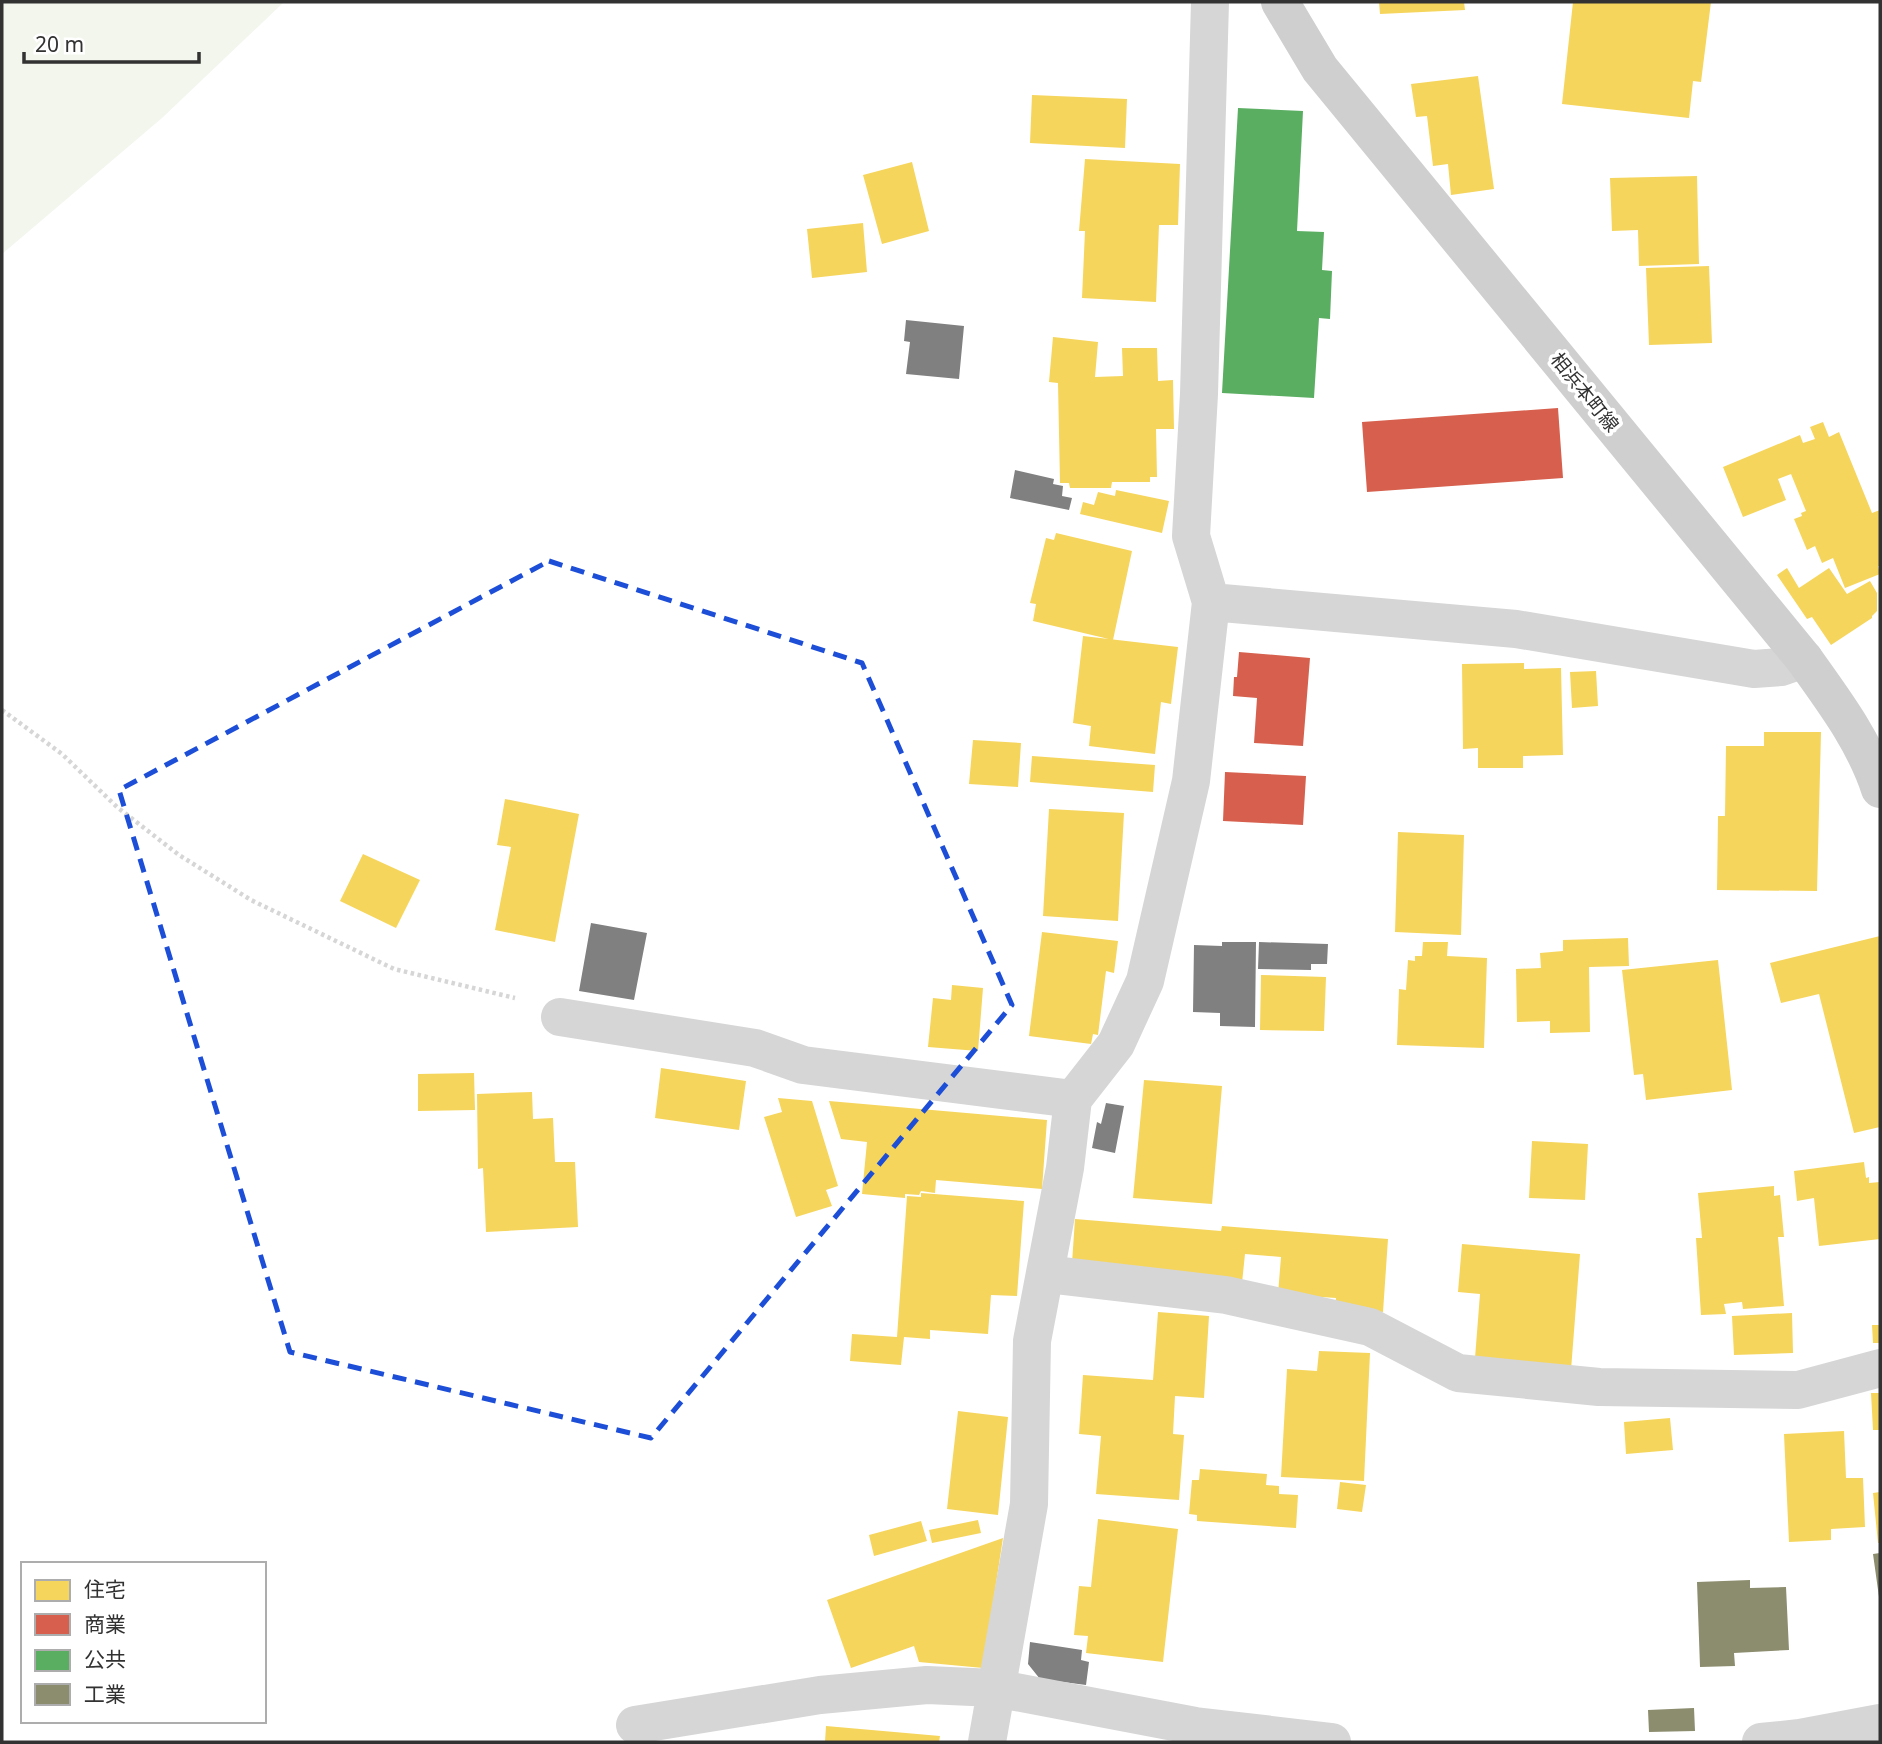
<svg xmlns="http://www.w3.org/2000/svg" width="1882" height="1744" font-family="'Noto Sans','Noto Sans JP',sans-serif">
  <rect width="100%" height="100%" fill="#fff"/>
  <path fill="#f2f6ed" d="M2,2H284L162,118L2,254Z"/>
  <path fill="#f6d55c" d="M1379,2H1464L1465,10L1380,14Z
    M1573,2H1711L1701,82L1693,81L1689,118L1562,104Z
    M1478,76L1494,189L1451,195L1448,164L1433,166L1427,116L1416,117L1411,84Z
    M1032,95L1127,99L1125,148L1030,143Z
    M1085,159L1180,164L1178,225H1159L1156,302L1082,298L1085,231H1079Z
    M912,162L929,231L882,244L863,175Z
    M1697,176L1699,264L1639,266L1638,230L1612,231L1610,178Z
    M863,223L867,272L812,278L807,229Z
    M1709,266L1712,343L1649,345L1646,268Z
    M1053,337L1098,342L1095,377L1123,376L1122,348H1157L1158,381L1173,380L1174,429H1156L1157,477H1150V482H1112L1111,488H1070L1069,483H1060L1058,383L1049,382Z
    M1823,422L1829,437L1839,432L1872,513L1880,510V566H1878L1880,574L1845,588L1833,558L1822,563L1815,546L1807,550L1794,519L1802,516L1801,513L1806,511L1791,474L1778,479L1786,500L1743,517L1723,467L1800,435L1803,443L1815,439L1810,427Z
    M1116,490L1169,501L1162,533L1080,514L1083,502L1094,505L1098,492L1115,496Z
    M1056,533L1132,551L1113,640L1033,621L1036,604L1030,603L1046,538L1054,540Z
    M1787,568L1799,588L1829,568L1847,594L1870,581L1877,593V611L1872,616V618L1831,645L1812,617L1807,619L1777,575Z
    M1083,636L1178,647L1171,704L1161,702L1155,754L1089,746L1091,726L1073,723Z
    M1524,663V669L1561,668L1563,755L1523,756V768H1478V748L1463,749L1462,664Z
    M1596,671L1598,706L1572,708L1570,672Z
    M1764,732H1821L1817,891L1717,890L1718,816H1725L1726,746H1764Z
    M973,740L1021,743L1018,787L969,784Z
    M1032,756L1155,765L1153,792L1030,782Z
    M505,799L579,814L555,942L495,930L511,847L497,845Z
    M1049,809L1124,813L1118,921L1043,916Z
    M1398,832L1464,835L1461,935L1395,932Z
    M363,854L420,880L396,928L340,901Z
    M1042,932L1118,941L1114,973L1106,971L1098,1035L1093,1034L1091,1044L1029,1036Z
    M1880,936V1127L1854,1133L1819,994L1781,1003L1770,963Z
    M1628,938L1629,966L1589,967L1590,1032L1550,1033V1021L1517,1022L1516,969L1541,968L1540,953L1563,951V940Z
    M1423,942H1448L1447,956L1487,958L1484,1048L1397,1045L1399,989L1406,990L1408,960L1415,961V956H1422Z
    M1718,960L1732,1090L1646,1100L1643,1074L1634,1075L1622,970Z
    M1261,975L1326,977L1324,1031L1260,1030Z
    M952,985L983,988L978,1051L928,1047L933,998L951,1000Z
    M661,1068L746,1081L739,1130L655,1118Z
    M474,1073L475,1110L418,1111V1074Z
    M1144,1080L1222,1086L1212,1204L1133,1198Z
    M532,1092L533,1119L553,1118L555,1162H575L578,1227L486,1232L483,1168L478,1169L477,1094Z
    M778,1098L812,1101L838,1186L826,1190L832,1206L796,1217L764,1117L782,1112Z
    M829,1101L1047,1120L1042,1189L936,1180L935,1193L921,1191L919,1195L905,1194V1198L862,1194L867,1142L841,1139Z
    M1532,1141L1588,1144L1585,1200L1529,1198Z
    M1864,1162L1866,1178L1869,1177V1183L1880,1182V1239L1819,1246L1814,1198L1797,1201L1794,1171Z
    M1774,1186V1196L1780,1195L1784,1237H1778L1784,1306L1743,1309L1742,1302L1724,1304L1726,1314L1701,1315L1696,1238H1702L1698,1193Z
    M921,1193L1024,1201L1017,1296L991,1295L988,1334L930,1330V1339L904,1337L901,1365L850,1361L852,1334L897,1337L907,1196L921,1197Z
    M1075,1219L1221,1231L1222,1226L1388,1239L1383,1312L1335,1309L1336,1298L1278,1294L1281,1257L1245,1254L1242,1283L1072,1263Z
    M1462,1244L1580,1254L1571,1370L1475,1358L1480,1294L1458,1292Z
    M1158,1312L1209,1316L1204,1398L1175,1396L1173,1434L1184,1435L1179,1500L1096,1494L1101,1436L1079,1434L1083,1375L1153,1380Z
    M1792,1313L1793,1353L1734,1355L1732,1316Z
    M1872,1325H1880V1343H1873Z
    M1319,1351L1370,1353L1364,1481L1281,1477L1287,1369L1317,1371Z
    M1871,1393H1880V1430H1873Z
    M958,1411L1008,1417L998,1515L947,1509Z
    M1670,1418L1673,1450L1626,1454L1624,1422Z
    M1844,1431L1846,1478H1863L1865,1527L1831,1529V1540L1789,1542L1784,1434Z
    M1200,1469L1267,1474L1266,1485L1279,1486V1494L1298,1495L1296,1528L1197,1521V1515L1189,1514L1192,1480H1199Z
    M1340,1482L1366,1485L1362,1512L1337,1509Z
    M1880,1492V1543H1878L1873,1493Z
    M1098,1519L1178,1529L1163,1662L1086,1653L1088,1636L1074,1635L1079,1586L1091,1587Z
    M978,1520L981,1533L932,1543L929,1530Z
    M921,1521L927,1541L874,1556L869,1535Z
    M1003,1538L983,1668L919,1662L914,1646L851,1668L827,1600Z
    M826,1726L940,1736L939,1742H825Z"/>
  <path fill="#d6604d" d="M1558,408L1563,478L1367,492L1362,422Z
    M1239,652L1310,658L1303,746L1254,743L1257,698L1233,696L1234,677H1237Z
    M1225,772L1306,776L1303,825L1223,821Z"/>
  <path fill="#5aae61" d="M1238,108L1303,111L1297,231L1324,232L1322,270L1332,271L1330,319L1319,318L1314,398L1222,393Z"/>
  <path fill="#8c8c6e" d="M1880,1553V1596L1879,1597L1873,1554Z
    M1750,1580V1588L1786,1587L1789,1650L1734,1653L1735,1666L1700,1667L1697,1582Z
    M1694,1708L1695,1731L1649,1732L1648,1710Z"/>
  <path fill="#808080" d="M906,320L964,326L959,379L906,374L910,342L904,341Z
    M1015,470L1054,479L1053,484L1063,486L1062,496L1072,498L1069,510L1010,498Z
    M591,923L647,933L634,1000L579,991Z
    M1222,942H1256L1255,1027L1220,1026V1013L1193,1012L1194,945L1222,946Z
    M1259,942L1328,944L1327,964H1311V970L1258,969Z
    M1106,1103L1124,1106L1115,1153L1092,1148L1097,1122L1101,1124Z
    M1030,1642L1082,1650L1081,1660L1089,1662L1086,1685L1040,1679L1028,1664Z"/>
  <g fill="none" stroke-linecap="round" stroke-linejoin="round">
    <path stroke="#d6d6d6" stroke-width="4.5" stroke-dasharray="3.5 3.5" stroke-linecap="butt" d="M2,710L62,754L117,807L179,855L251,900L394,969L515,998"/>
    <path stroke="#d6d6d6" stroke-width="38" d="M1211,602L1516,629L1754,669L1781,667L1804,659
      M560,1017L755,1048L803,1065L1073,1099
      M1046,1274L1226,1295L1370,1327L1458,1373L1599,1387L1798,1390L1880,1368
      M635,1725L820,1695L927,1685L995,1688L1195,1726L1332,1742
      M987,1742L1029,1504L1032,1341L1065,1168L1073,1099L1116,1044L1145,981L1191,781L1211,602L1191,536L1199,394L1210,2
      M1761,1742L1800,1738L1880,1723"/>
    <path stroke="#cfcfcf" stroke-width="38" d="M1280,2L1320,69L1804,659C1833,700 1864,740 1880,789"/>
  </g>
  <path fill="none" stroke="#1d4ed8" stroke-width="5" stroke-dasharray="14 9" stroke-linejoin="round" d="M549,561L862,663L1012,1005L651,1438L290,1352L119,790Z"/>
  <g text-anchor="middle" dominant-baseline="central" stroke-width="7" stroke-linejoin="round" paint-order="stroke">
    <g font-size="19" fill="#323232" stroke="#fff">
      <text transform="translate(1585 392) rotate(51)">相浜本町線</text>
    </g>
  </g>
  <rect width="1882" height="1744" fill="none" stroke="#323232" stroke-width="7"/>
  <rect x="21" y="1562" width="245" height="161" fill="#ffffff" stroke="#adadad" stroke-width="2"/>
  <rect x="35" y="1580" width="35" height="21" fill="#f6d55c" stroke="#adadad" stroke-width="2"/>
  <text x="84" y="1597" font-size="21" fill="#323232">住宅</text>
  <rect x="35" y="1614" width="35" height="21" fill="#d6604d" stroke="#adadad" stroke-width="2"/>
  <text x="84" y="1632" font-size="21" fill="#323232">商業</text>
  <rect x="35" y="1650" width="35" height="21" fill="#5aae61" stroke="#adadad" stroke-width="2"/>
  <text x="84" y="1667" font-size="21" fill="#323232">公共</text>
  <rect x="35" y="1684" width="35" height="21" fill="#8c8c6e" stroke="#adadad" stroke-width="2"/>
  <text x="84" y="1702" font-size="21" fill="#323232">工業</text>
  <path d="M24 52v10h175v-10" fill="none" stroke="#323232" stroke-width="3.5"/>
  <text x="35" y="52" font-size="21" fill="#323232" stroke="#ffffff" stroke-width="5" paint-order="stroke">20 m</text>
</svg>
